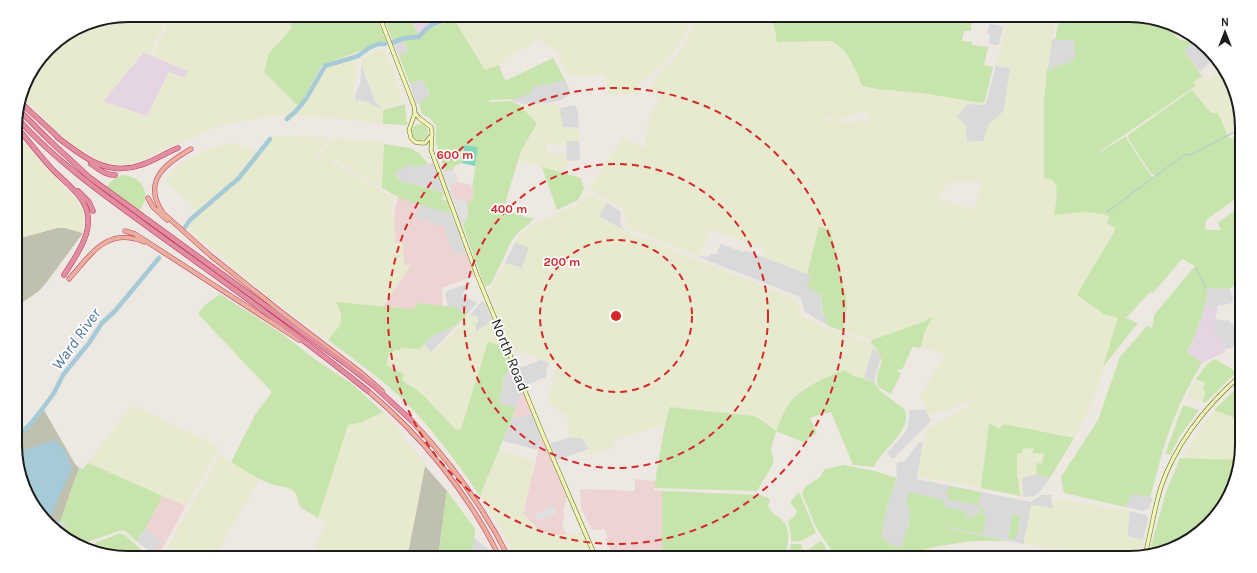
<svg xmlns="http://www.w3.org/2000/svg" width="1257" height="573" font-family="Karla,sans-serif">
  <rect width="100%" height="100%" fill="#ede9e2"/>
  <path fill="#dad9d9" d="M990,24L998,25L1003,27L999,44L997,45L989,44V42L990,34L987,33Z
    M1052,39L1075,40V60L1047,70Z
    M404,40L408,52L399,56L393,43Z
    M1192,42H1196L1215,58L1200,72L1184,51Z
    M362,63L363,70L376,103L382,108L380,109L365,101H355L356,92L360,84Z
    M996,65L998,66L1010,68L1004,111L989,124L983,141L967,142L965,125L957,117L967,104L970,103L981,105L986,104Z
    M422,79L430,96L416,105L410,84Z
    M565,80L571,94L559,101L547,103L524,104L510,100L511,99L530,94L535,86L543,84L547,85Z
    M575,105L578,113L579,128L563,127L559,108Z
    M566,141H579L580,160L567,161Z
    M432,161L444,193L406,182L403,186L395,171L411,164L413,168L430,164Z
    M607,203L620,211L621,215L620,223L624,230L598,216Z
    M420,204L451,214L466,253L465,255L454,254L429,222L416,218Z
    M515,242L529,247L522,268L505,263Z
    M721,244L743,252L744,250L811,275L816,290L822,294L821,308L822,312L826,316L827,325L805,312L800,297L699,257V256L708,257L710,254H716Z
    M471,282L462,295L477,303L469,312L457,311V307H448L445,294L448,291Z
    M1207,288L1230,289L1231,294L1233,295L1232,303L1218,306H1204Z
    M483,301L485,302L492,320L476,332V323L470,315L481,302Z
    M1215,319L1230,321V324L1242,327V342L1231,348L1226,349L1221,336L1213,332Z
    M460,322L431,352L424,345L432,336L453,327Z
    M873,347L881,357L874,382L864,378Z
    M541,360L549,363L548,367H547L546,377L526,385L519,368Z
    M512,366L519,382L520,389L522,390L516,408L499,403L504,376Z
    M909,410H925L931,421L893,459L887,453L903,435L908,427L909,417Z
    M532,413L542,435L538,450L503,441L513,416L518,418Z
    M570,437L582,438L589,449L557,460L550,444Z
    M919,442L923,443L917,479L1031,502L1041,495H1051L1053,508L1025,534L1024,544L910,521L901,548L890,544L885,541L881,536L888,504L897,478L896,464L899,462H904Z
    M1037,474L1050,478L1038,494L1033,496L1023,497L1022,478Z
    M1132,493L1153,498L1149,508L1144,511L1125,507Z
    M1130,511L1146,515L1148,519L1143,540L1127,536Z
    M45,519L65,523L70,539Z
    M145,529L162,541L152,553L136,541Z
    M474,538L493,553L496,558H472Z"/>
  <path fill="#edd4d2" d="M972,15H1006L1004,22L972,17Z
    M454,168L458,182L471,185V188L474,189L471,203L467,201L462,226L442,172Z
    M398,198L420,204L416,218L444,227L453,254L460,251L462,255L466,253L468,258L474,276L442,288L443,306L416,303L414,309L383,306L411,265H404L395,243L394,212Z
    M522,390L532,413L518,418L513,416Z
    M542,435L567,497L563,512L565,514L562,525L567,535H554L541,531L523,514Z
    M635,479L655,481L654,490L662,491V558H611L610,548L605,538H608L604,529L592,530L581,508L580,489L635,491Z
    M163,496L186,506L157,558L152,553L162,541L145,529Z"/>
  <path fill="#e5d5e2" d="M409,15H448V16L439,22L424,29L419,36Z
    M144,52L188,71L185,78L169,72L147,116L102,102Z
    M1204,306H1218L1213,332L1221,336L1226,349L1225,352L1202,363L1187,352L1192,343Z"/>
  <path fill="#c0c0af" d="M57,228H65L83,233L46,283L39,291L16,307V235L24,237Z
    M44,410L75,464L79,468L60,522L45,519L38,514L16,460V434L20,436Z
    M425,466L447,491L438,558H407Z"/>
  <path fill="#e8eacf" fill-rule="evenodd" d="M128,15H168L149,55L143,52L103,102L147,116L169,72L185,78L188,71L153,56L171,15H313L304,21L299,23L279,40L269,53L265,72L298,107L288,116L258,118L226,125L209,130L201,132L196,137L173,145L144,160L132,163L118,165L106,163L96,159L67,141L50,126L22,96L27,78L53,43L85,24Z
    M453,15H694L674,53L656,71L640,82L638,87L639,93L609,95L605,75L568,76L558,53L538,38L535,40L528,47L508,57L499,65L485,70L452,16Z
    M699,15H772V21L777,42L831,41L838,43L856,70L862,86L877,89L922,93L983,103L982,105L967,104L957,117L965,125L967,142L983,141L989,124L1004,111L1010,68L996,65L1009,15H1056L1045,88L1044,178L1051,179L1054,181L1060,215L1085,212L1108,215L1116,228L1096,263L1086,277L1077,295L1098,310L1104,314L1119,318L1095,394L1086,415L1074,438L1003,424L999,429L989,423L981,488L917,476L927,429L968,406L975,398L944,412L928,415L920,397L945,353L921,347L924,333L933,316L923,322L872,340L842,331L847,303L830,229L819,227L807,274L763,257L765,250L711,229L699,257L630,229L626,226L625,214L621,207L600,196L591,190L590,187L624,137L644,149L646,142L649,117L659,98L649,87L665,66L676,58ZM864,111L870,120L853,122L823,121L829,117L837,121ZM981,181L974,210L935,197L941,194L946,183Z
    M383,49L386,53L392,67L402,99L400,103L397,104L382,108L376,103L362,65L364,58L367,54L375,50Z
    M357,55L353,100L358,102V100L365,101L383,110V124L345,119L291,116L308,99L325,67L328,65Z
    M1222,67L1241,112V123L1239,129L1236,135L1229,139L1218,113H1211L1191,88L1195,86L1193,82L1202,76L1206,80Z
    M541,104H558L563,127L579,128V141H567V146L547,143L546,152L567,155V169L561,172L519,160L521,151L537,123L519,105Z
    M15,133L77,200L84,215L83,233L65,228H57L24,237L16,235Z
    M285,136L330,138L314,158H317L333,138L382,141L384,144L382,188L334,159L332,163L344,169L345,168L393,198L390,214L394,216L395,243H403L404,265H411L383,306L337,302L341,314V320L339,327L328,340L261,291L186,227L190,220L199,212L166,182L172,171L179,164L204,151L231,143L249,148L259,154L273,137Z
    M588,193L607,203L598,217L632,234L791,297L797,302L801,315L823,327L869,343L873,347L864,378L852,375L844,370L818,381L788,405L776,431L768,426L760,419L753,416L670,407L665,424L613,441L615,447L591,455L587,444L582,438L570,437L567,416L548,401L557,365L511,349L488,292L503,268L505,263L522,268L529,248L515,242L520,235L529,227L550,217L567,232L552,216L581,203Z
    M470,315L478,317L479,321L476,323V332L492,320L504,346L488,342L461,429L456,430L422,394L402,379L386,365L389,353L393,352L394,350L400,348L420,349L424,345L433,354Z
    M1196,379L1205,382L1206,391L1203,402L1186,397Z
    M132,405L217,445L219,449L186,506L88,463Z
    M1214,410L1242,421V445L1239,460L1183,458L1195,435Z
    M383,412L397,425L405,441L427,464L425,466L407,558H310L326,523L318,518L348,425L362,422Z
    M1033,448L1044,454L1042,464L1036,463L1037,474L1022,478L1023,497L1020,496L1018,479L1017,478V454L1022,453V449Z
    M499,451L535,462L523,514L541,531L548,533L561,535L582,532L593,558H515L501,528L480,496Z
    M220,454L231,462L259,479L214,558H162Z
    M1057,499L1130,511L1127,536L1143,540L1141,548L1135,556L1124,557L1103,556L1024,544L1031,505L1053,508V503Z
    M995,552H1009L1047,558H941L966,553Z"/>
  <path fill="#c6e4ab" d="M313,15H376L386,41L322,65L303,100L297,105L264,72L269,53L291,29V21C301,23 305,20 313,15Z
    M391,15H409L419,36L413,39H392L384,19Z
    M772,15H952L972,17L971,31H964L962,41L972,42V45L988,47L984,65L993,67L985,101L983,103L922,93L877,89L862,86C857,72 846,46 831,41L777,42Z
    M1060,15H1129L1158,21L1181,40L1192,42L1184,51L1202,76L1193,82L1196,86L1099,152V153L1126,136L1128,141L1149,173L1154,178L1156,177L1150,172L1129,140L1128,135L1192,90L1211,113H1218L1229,139L1238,135L1241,128V195L1206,220L1205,230H1221L1218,223L1241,205L1242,277L1230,289L1207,288C1207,308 1196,335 1187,352L1202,363C1185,390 1172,420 1163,450C1158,466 1155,482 1150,497L1132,494L1125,507L1064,493L1061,477L1098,420L1120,357L1147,326L1152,328L1154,315L1195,266L1182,259L1153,293L1151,291L1126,318L1138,323L1103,367L1118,318L1104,314L1098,310L1077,295C1089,272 1104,251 1116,228L1107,223L1109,217L1107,215L1085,212L1054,215C1055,206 1060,188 1053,181C1051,178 1047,179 1044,178V102L1047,70L1075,60L1074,40H1055Z
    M452,16L485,70L499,65L505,81L553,58L565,80L547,85L543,84L535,86L530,94L513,99L489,100L490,102L511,101L519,105L537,123L521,151L503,210L534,219L517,234L512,240L491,284L485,287L463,226L468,214L467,201L471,203L474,190L472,189L478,147L464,145L462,163L455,166L454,168L445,171L436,143V126L430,118L422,114L419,103L430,95L422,79L410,84L399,56L408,52L404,40L417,39L429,29L445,23Z
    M405,104L407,125L383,124V110Z
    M412 132a8 8 0 1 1 16 0a8 8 0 1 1-16 0Z
    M384,144L410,148L419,153L428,164L413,168L411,164L395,172L403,186L405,182L444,193V195L442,199L447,201L451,214L398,198V197L382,188Z
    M542,167L581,178L584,189L578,200L557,210Z
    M122,175C142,176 153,194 139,211L106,187L114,179Z
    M819,227L830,229L846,297L847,306L842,331L827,325C826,316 823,315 822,309C821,304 822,299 822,295L816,294V290L807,288L811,275L807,274Z
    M220,294L284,335L313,358L351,383L383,412L362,422L348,425L318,518L300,507L296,494L291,489L285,487L274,485L259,479L231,462L255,415L272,392L198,314L204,306Z
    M336,302L414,309L416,303L457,307L458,311L469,312L460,322L453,327L432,336L420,349L400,348V350H394V352L389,353L386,365L404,374L402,380L422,394L456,430L461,429L488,342L504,346L512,366L504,376L499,403L516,408L480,496C453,457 425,418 388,386C369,370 348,355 328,340C341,324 346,322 336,302Z
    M933,316L924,333L921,347L917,348L913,346L902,370L898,369L897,371L901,373L891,394L878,387C873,364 892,366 871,343L872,340L923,322Z
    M1215,359L1237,372L1205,403L1203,402L1206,391L1203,390L1205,382L1196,379L1207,364Z
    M844,370L852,375L874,382L879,390L904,409C915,428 881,450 874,467L853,465L831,412C823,414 818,415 810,418L817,433L803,442L776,431L771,449L774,462L757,491L654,488L665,424L670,407L753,416C762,419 768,426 776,431C780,422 783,413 788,405C801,387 825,378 844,370Z
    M1242,383V421L1214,410Z
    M1183,405L1199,410L1180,436L1170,455L1165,454Z
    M989,423L999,429L1003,424L1074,438L1050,478L1037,474L1036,463L1042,464L1044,454L1033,453V448L1022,449V453L1017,454V478H1018L1020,496L981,488Z
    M1180,458L1239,460L1233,489L1192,538L1149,553L1166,492Z
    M88,463L163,496L145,529L136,541L125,531L122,530L79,545L70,539L65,523L60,522L79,468L83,469Z
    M844,465L874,471L897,478L888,504L881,536C886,543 893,545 901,548L910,521L923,524L908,520L910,510L906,503L909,492L944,500L943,506L967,512L966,518L975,516V514H979L981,508H984L982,515L986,516L983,534L946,527L945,528L1008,541H973L939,546L889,558H836L816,527L802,494L805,487L820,477L825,469Z
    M949,486L981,492L979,505L949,500L947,496Z
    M447,491L475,529L472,558H438Z
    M662,491L761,495L770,499L768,506C773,516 777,514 783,521C792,530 787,547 785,558H662Z
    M798,493L800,494L816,533L801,541L791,542V535L788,521L794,517L797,511L790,502Z
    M1013,514L1020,516L1016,539L1008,538Z
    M120,533L126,536L150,558H128L98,552L95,543Z
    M821,541L833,558H788L791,544H801L804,552Z"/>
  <path fill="#85d7b9" d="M464,145L478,147L475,166L462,163Z"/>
  <path fill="#e0e0e0" d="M454,170L457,182L450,186L454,198L467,201L468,215L463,226L459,220L442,173Z
    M554,506L557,513L538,521L535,514Z"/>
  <path fill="#a6cbd7" d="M55,439L67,454L72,469L50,518L42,516L38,514L16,460V442L26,450Z"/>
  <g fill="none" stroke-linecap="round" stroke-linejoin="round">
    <path stroke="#a6cbd7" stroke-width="1" d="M1107,212L1184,155L1192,154L1240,129L1241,116
      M1196,268L1206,287V289"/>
    <path stroke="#a6cbd7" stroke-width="4.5" d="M393,42L405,38L419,37C423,32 426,28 432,25C440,21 443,22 449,15
      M287,119L296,111L306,99L325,66L358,56L369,48L378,44H385
      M185,227L190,220L239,178L270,139
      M16,432L19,435L32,422L43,408L54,393L63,375L89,343L102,323L115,311L159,258"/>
    <g stroke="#5e690d" stroke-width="4.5">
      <path id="secondary" d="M379,15L414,106L415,113L409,130L411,138L415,142L421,143H425L430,137
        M415,113L419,118L431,127L432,133L431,150L477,275L543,435L596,558
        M1145,555C1151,532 1154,509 1161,487C1176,442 1207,405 1242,374"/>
    </g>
    <g stroke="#ca3062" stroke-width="5">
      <path id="trunk" d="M191,149C166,163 141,181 163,213L211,256L280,311L359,371L382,391
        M148,198L153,207L167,220
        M125,231L135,234L299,340
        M69,279C90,256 106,226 144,242
        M367,390C421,435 469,494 500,558
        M410,419C449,460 483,506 509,558"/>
    </g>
    <g stroke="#ca3062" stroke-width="5.5">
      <path id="motorway" d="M20,102L60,139
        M18,109L50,141L89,177L351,368L374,386L412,421
        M16,117C59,165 114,202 166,240C234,289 302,338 368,391
        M15,125C28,140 40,156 53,170C62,179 72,187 79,196C101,223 79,251 64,275
        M57,137C83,157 107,177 141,165C154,161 165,153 178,148
        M91,164C99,169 105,175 115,175
        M78,191L89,202L93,211"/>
    </g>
    <use href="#secondary" stroke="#f0f4b9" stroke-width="3.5"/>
    <use href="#trunk" stroke="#eab09e" stroke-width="4"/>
    <use href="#motorway" stroke="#df8f9d" stroke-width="4.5"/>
  </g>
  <g fill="none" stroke="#d62828" stroke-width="2" stroke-dasharray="7 5">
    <circle cx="616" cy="316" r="76"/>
    <circle cx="616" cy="316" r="152"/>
    <circle cx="616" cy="316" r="228"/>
  </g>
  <g text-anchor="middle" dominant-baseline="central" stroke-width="3.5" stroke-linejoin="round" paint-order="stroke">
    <g font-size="15" fill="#1c1c1c" stroke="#fff">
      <text transform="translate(510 355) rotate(68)">North Road</text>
    </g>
    <g font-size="16" font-style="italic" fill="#5079a4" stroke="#fff">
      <text transform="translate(76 339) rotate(-54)">Ward River</text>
    </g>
  </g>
  <path d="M0 0H1257V573H0ZM128 22H1129A106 106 0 0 1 1235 128V445A106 106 0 0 1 1129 551H128A106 106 0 0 1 22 445V128A106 106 0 0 1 128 22Z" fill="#fff" fill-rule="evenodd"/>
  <path fill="none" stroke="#1c1c1c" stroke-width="2" d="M128 22H1129A106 106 0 0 1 1235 128V445A106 106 0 0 1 1129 551H128A106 106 0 0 1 22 445V128A106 106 0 0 1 128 22Z"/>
  <circle cx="616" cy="316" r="6" fill="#d62828" stroke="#fff" stroke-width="2"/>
  <g font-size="12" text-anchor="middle" font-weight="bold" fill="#d62828" stroke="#fff" stroke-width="3.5" stroke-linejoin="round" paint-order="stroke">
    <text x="455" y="159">600 m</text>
    <text x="509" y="213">400 m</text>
    <text x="562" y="266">200 m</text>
  </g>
  <g transform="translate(1225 32)" stroke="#ffffff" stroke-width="3" paint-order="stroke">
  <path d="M0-3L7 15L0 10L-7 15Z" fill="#1c1c1c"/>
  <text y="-6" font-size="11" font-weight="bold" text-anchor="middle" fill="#1c1c1c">N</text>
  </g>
</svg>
